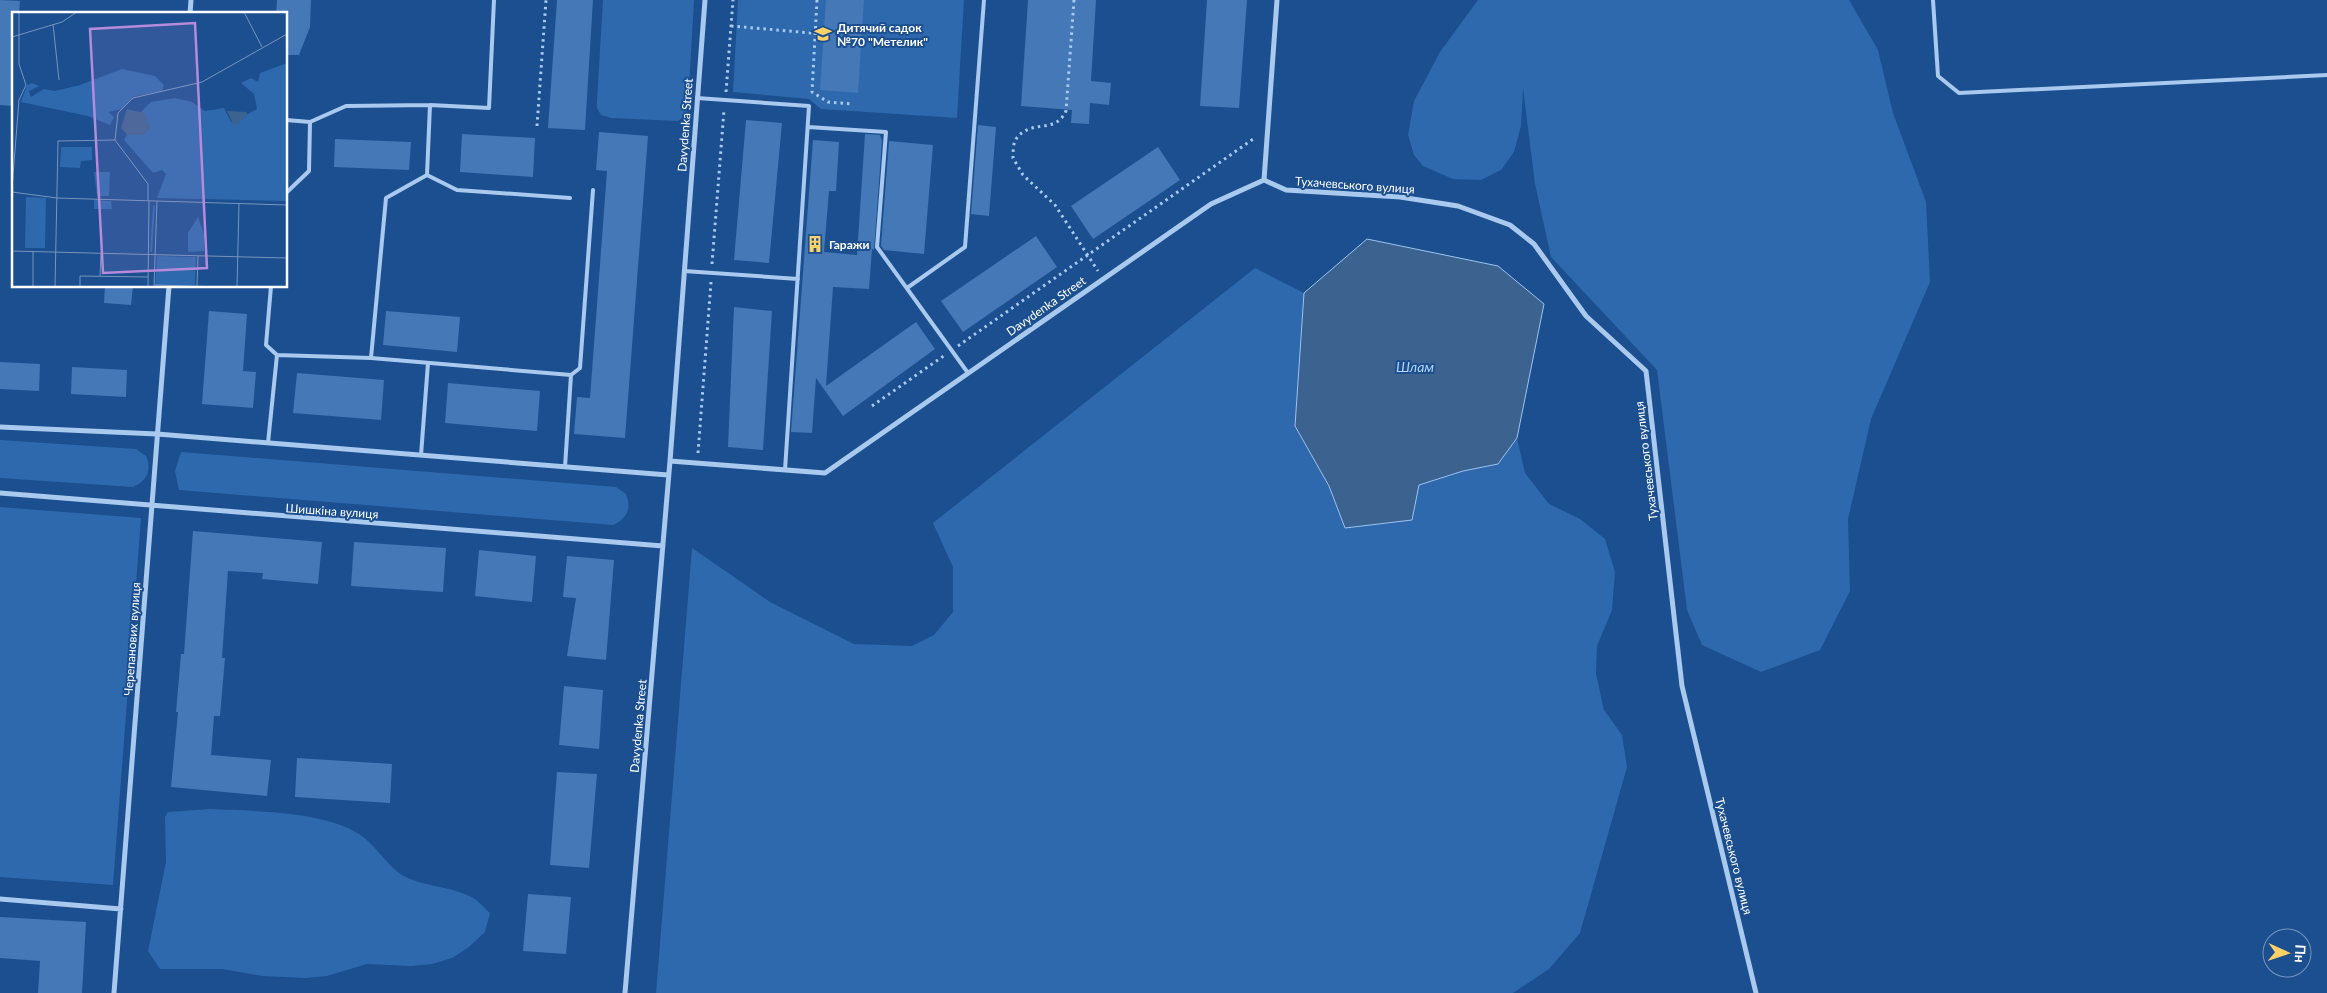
<svg xmlns="http://www.w3.org/2000/svg" width="2327" height="993" font-family="Lato,sans-serif">
  <rect width="100%" height="100%" fill="#1b4f8f"/>
  <path fill="#2e69ad" d="M603,0H694L688,106L686,115L678,121L611,118L601,115L597,108V101Z
    M738,0H964L957,118L821,109L809,99L733,92Z
    M1478,0H1849L1878,50L1893,113L1926,202L1930,282L1871,419L1848,519L1850,591L1820,650L1761,672L1702,645L1687,610L1657,370L1551,257L1535,184L1523,88L1521,126L1514,152L1501,170L1481,180L1453,179L1423,166L1414,155L1408,135L1414,101L1440,52Z
    M1255,268L1304,293L1295,426L1329,486L1345,528L1419,485L1463,471L1498,464L1517,438L1525,473L1549,504L1580,519L1605,539L1615,572L1612,610L1597,646L1596,674L1604,710L1622,735L1627,767L1580,933L1549,969L1513,993H656L692,548L770,602L854,644L912,646L934,635L953,612V567L933,523Z
    M0,440L136,449L146,456C152,470 147,481 133,487L0,478Z
    M181,452L616,487L626,494C632,508 627,519 613,525L179,490L175,471Z
    M0,507L141,518L113,885L0,877Z
    M210,809C254,811 324,811 359,834C378,846 389,871 410,879C431,887 453,887 473,898C479,901 484,908 490,913L485,932L469,947L452,958L432,964L411,966L367,964L327,976L306,978L262,976L222,969H160L148,951L166,862L165,817L168,812Z"/>
  <path fill="#3c6290" stroke="#9cc4f0" d="M1367,239L1498,266L1544,304L1517,438L1498,464L1463,471L1419,485L1412,520L1345,528L1329,486L1295,426L1304,293Z"/>
  <path fill="#4478b7" d="M0,0L20,1L19,14H14L13,106L0,105Z
    M277,0H311L310,27L299,55H286V14H276Z
    M557,0H593L585,130L548,128Z
    M826,0H864L858,93L820,90Z
    M1028,0H1096L1091,81L1111,83L1109,105L1090,103L1089,124L1071,123L1072,110L1021,106Z
    M1207,0H1247L1239,108L1200,106Z
    M746,120L782,123L769,263L734,260Z
    M978,125L996,127L989,216L971,214Z
    M599,132L648,136L625,438L574,434L577,397L590,398L607,171L596,170Z
    M462,134L535,138L533,177L460,172Z
    M865,134L880,135L882,141L874,250L872,249L869,289L833,287L826,386L916,322L935,349L843,416L816,378L812,433L791,432L813,140L839,142L836,191H829L824,252L857,255Z
    M335,139L411,142L409,170L334,167Z
    M889,141L933,145L924,254L884,250L881,246Z
    M1158,147L1180,180L1093,239L1071,206Z
    M1036,236L1057,267L963,332L941,301Z
    M105,286H133L131,305L104,303Z
    M734,307L772,311L763,450L728,447Z
    M209,311L247,314L243,371L256,372L253,408L202,404Z
    M386,311L460,317L457,352L383,345Z
    M0,362L40,364L39,391L0,389Z
    M72,367L127,370L126,397L71,394Z
    M297,373L384,380L381,420L293,413Z
    M448,383L540,391L537,431L445,423Z
    M193,531L322,542L318,584L262,579L263,573L228,571L222,658H225L220,716H214L211,755L271,760L267,796L171,787L178,712H176L181,654H184Z
    M354,542L446,548L443,592L351,586Z
    M479,550L536,556L532,602L475,596Z
    M567,556L614,560L606,660L567,656L576,598L563,597Z
    M564,686L603,690L599,749L559,745Z
    M297,758L392,764L390,803L295,797Z
    M557,772L597,774L589,868L550,865Z
    M528,894L571,897L566,954L523,951Z
    M0,917L86,922L82,993H38L40,961L0,958Z"/>
  <g fill="none" stroke-linecap="round" stroke-linejoin="round">
    <path stroke="#a9c9ee" stroke-width="3" stroke-dasharray="2.5 4" stroke-linecap="butt" d="M817,0L812,92L828,102L853,104
      M1074,0L1066,111C1055,135 1031,118 1016,139C1013,143 1013,153 1013,158L1023,175L1055,205L1098,271
      M731,26L823,34
      M726,92L733,0
      M537,126L546,0
      M712,264L724,110
      M958,346L1256,137
      M872,406L945,355
      M698,453L711,282"/>
    <path stroke="#a9c9ee" stroke-width="4" d="M1933,0L1938,76L1959,93L2327,75
      M697,98L809,106L785,470
      M286,120L310,122L346,106L430,105
      M808,127L886,132L877,247L968,373
      M427,175L457,190L570,198
      M286,193L309,171L310,122
      M684,271L798,279
      M271,286L266,345L277,355
      M907,288L965,247L984,0
      M371,358L571,375L580,368L593,190
      M268,443L277,355L371,358L386,198L427,175L430,105L489,108L494,0
      M421,455L428,363
      M565,467L571,375"/>
    <path stroke="#a9c9ee" stroke-width="5" d="M190,14L191,0
      M1264,180L1286,190L1400,197L1458,206L1510,225L1534,244L1586,316L1646,371L1682,686L1756,993
      M1264,180L1277,0
      M0,427L157,434L668,475
      M670,461L825,473L1211,204L1264,180
      M0,493L663,546
      M0,899L121,909
      M114,993L169,286
      M625,993L670,461L705,0"/>
  </g>
  <defs>
    <g id="school-bare" transform="scale(1.35)"><path d="M0-5L7-2L0 1L-7-2ZM-4 1L0 2.5L4 1V4Q0 6-4 4Z" fill="#ffd166" stroke="#1b4f8f" stroke-width="2.5" paint-order="stroke"/></g>
    <g id="building-bare" transform="scale(1.35)"><path d="M-4-6H4V6H1V3H-1V6H-4ZM-2.5-4.3h1.7v1.8h-1.7ZM.8-4.3h1.7v1.8H.8ZM-2.5-1h1.7V.8h-1.7ZM.8-1h1.7V.8H.8Z" fill="#ffd166" stroke="#1b4f8f" stroke-width="2.5" paint-order="stroke"/></g>
  </defs>
  <g fill-rule="evenodd">
    <use href="#school-bare" x="823" y="34"/>
    <use href="#building-bare" x="815" y="244"/>
  </g>
  <g text-anchor="middle" dominant-baseline="central" stroke-width="4" stroke-linejoin="round" paint-order="stroke">
    <g font-size="12" font-weight="bold" fill="#fff" stroke="#1b4f8f" text-anchor="start">
      <text x="837" y="27">Дитячий садок<tspan x="837" dy="14">№70 "Метелик"</tspan></text>
      <text x="829" y="244">Гаражи</text>
    </g>
    <g font-size="12" fill="#fff" stroke="#1b4f8f">
      <text transform="translate(685 125) rotate(-86)">Davydenka Street</text>
      <text transform="translate(1355 185) rotate(4)">Тухачевського вулиця</text>
      <text transform="translate(1046 306) rotate(-35)">Davydenka Street</text>
      <text transform="translate(1646 461) rotate(-97)">Тухачевського вулиця</text>
      <text transform="translate(332 511) rotate(4)">Шишкiна вулиця</text>
      <text transform="translate(132 639) rotate(-86)">Черепанових вулиця</text>
      <text transform="translate(638 726) rotate(-85)">Davydenka Street</text>
      <text transform="translate(1734 856) rotate(76)">Тухачевського вулиця</text>
    </g>
    <g font-size="14" font-style="italic" fill="#b5d3f5" stroke="#1b4f8f">
      <text x="1415" y="366">Шлам</text>
    </g>
  </g>
  <g transform="translate(12 12)">
    <rect width="275" height="275" fill="#1b4f8f"/>
    <path d="M275,51V189L145,186L154,162L150,158L141,161L112,128L115,123H129L135,119L129,100L139,90L163,86L180,90L193,99L212,96L219,110L227,111V107L245,97L242,82L229,71L239,66L246,70L248,61ZM110,57L143,64L152,73L150,79L121,85L110,97L96,100L102,105L98,113L76,104L9,90L15,73L20,71L27,74L17,79L19,85L32,77L43,79L68,73ZM49,135H80V148L69,149L68,156L48,155ZM82,160H98L97,184H85ZM14,185L34,186L33,236H13ZM82,188L99,189L100,197H82ZM141,193L143,194L140,240H138ZM186,205L192,222V239L176,240V221ZM145,244L184,245L183,273L143,275Z" fill="#2e69ad"/>
    <path d="M115,97L132,101L139,117L129,123H115L109,116ZM215,99L234,100L236,103L222,114Z" fill="#3c6290"/>
    <path fill="none" stroke="#7695bc" stroke-width="1" d="M232,0L250,35M41,12L47,68M0,25L50,10L65,0M103,128L106,101L121,86L190,70L275,22M103,128L136,172V188M0,176L7,88L14,73L7,52V0M0,180L45,186L275,193M0,239L275,246M88,264L89,241M143,273L211,275M185,274L186,244M21,275V240M43,275L46,129L103,128M68,275V264L136,265M136,275L137,189M142,275L145,189M225,275L227,192"/>
    <path fill="#b68bdc" fill-opacity="0.15" stroke="#b68bdc" stroke-width="2.5" d="M183,11L195,256L91,261L78,17Z"/>
    <rect width="275" height="275" fill="none" stroke="#fff" stroke-width="2.5"/>
  </g>
  <g transform="translate(2287 953) rotate(93)"><circle r="24" fill="#1b4f8f" stroke="#7695bc"/>
  <path d="M0-4L9 19L0 12L-9 19Z" fill="#ffd166"/>
  <text y="-8" font-size="14" font-weight="bold" text-anchor="middle" fill="#ffffff">Пн</text>
  </g>
</svg>
